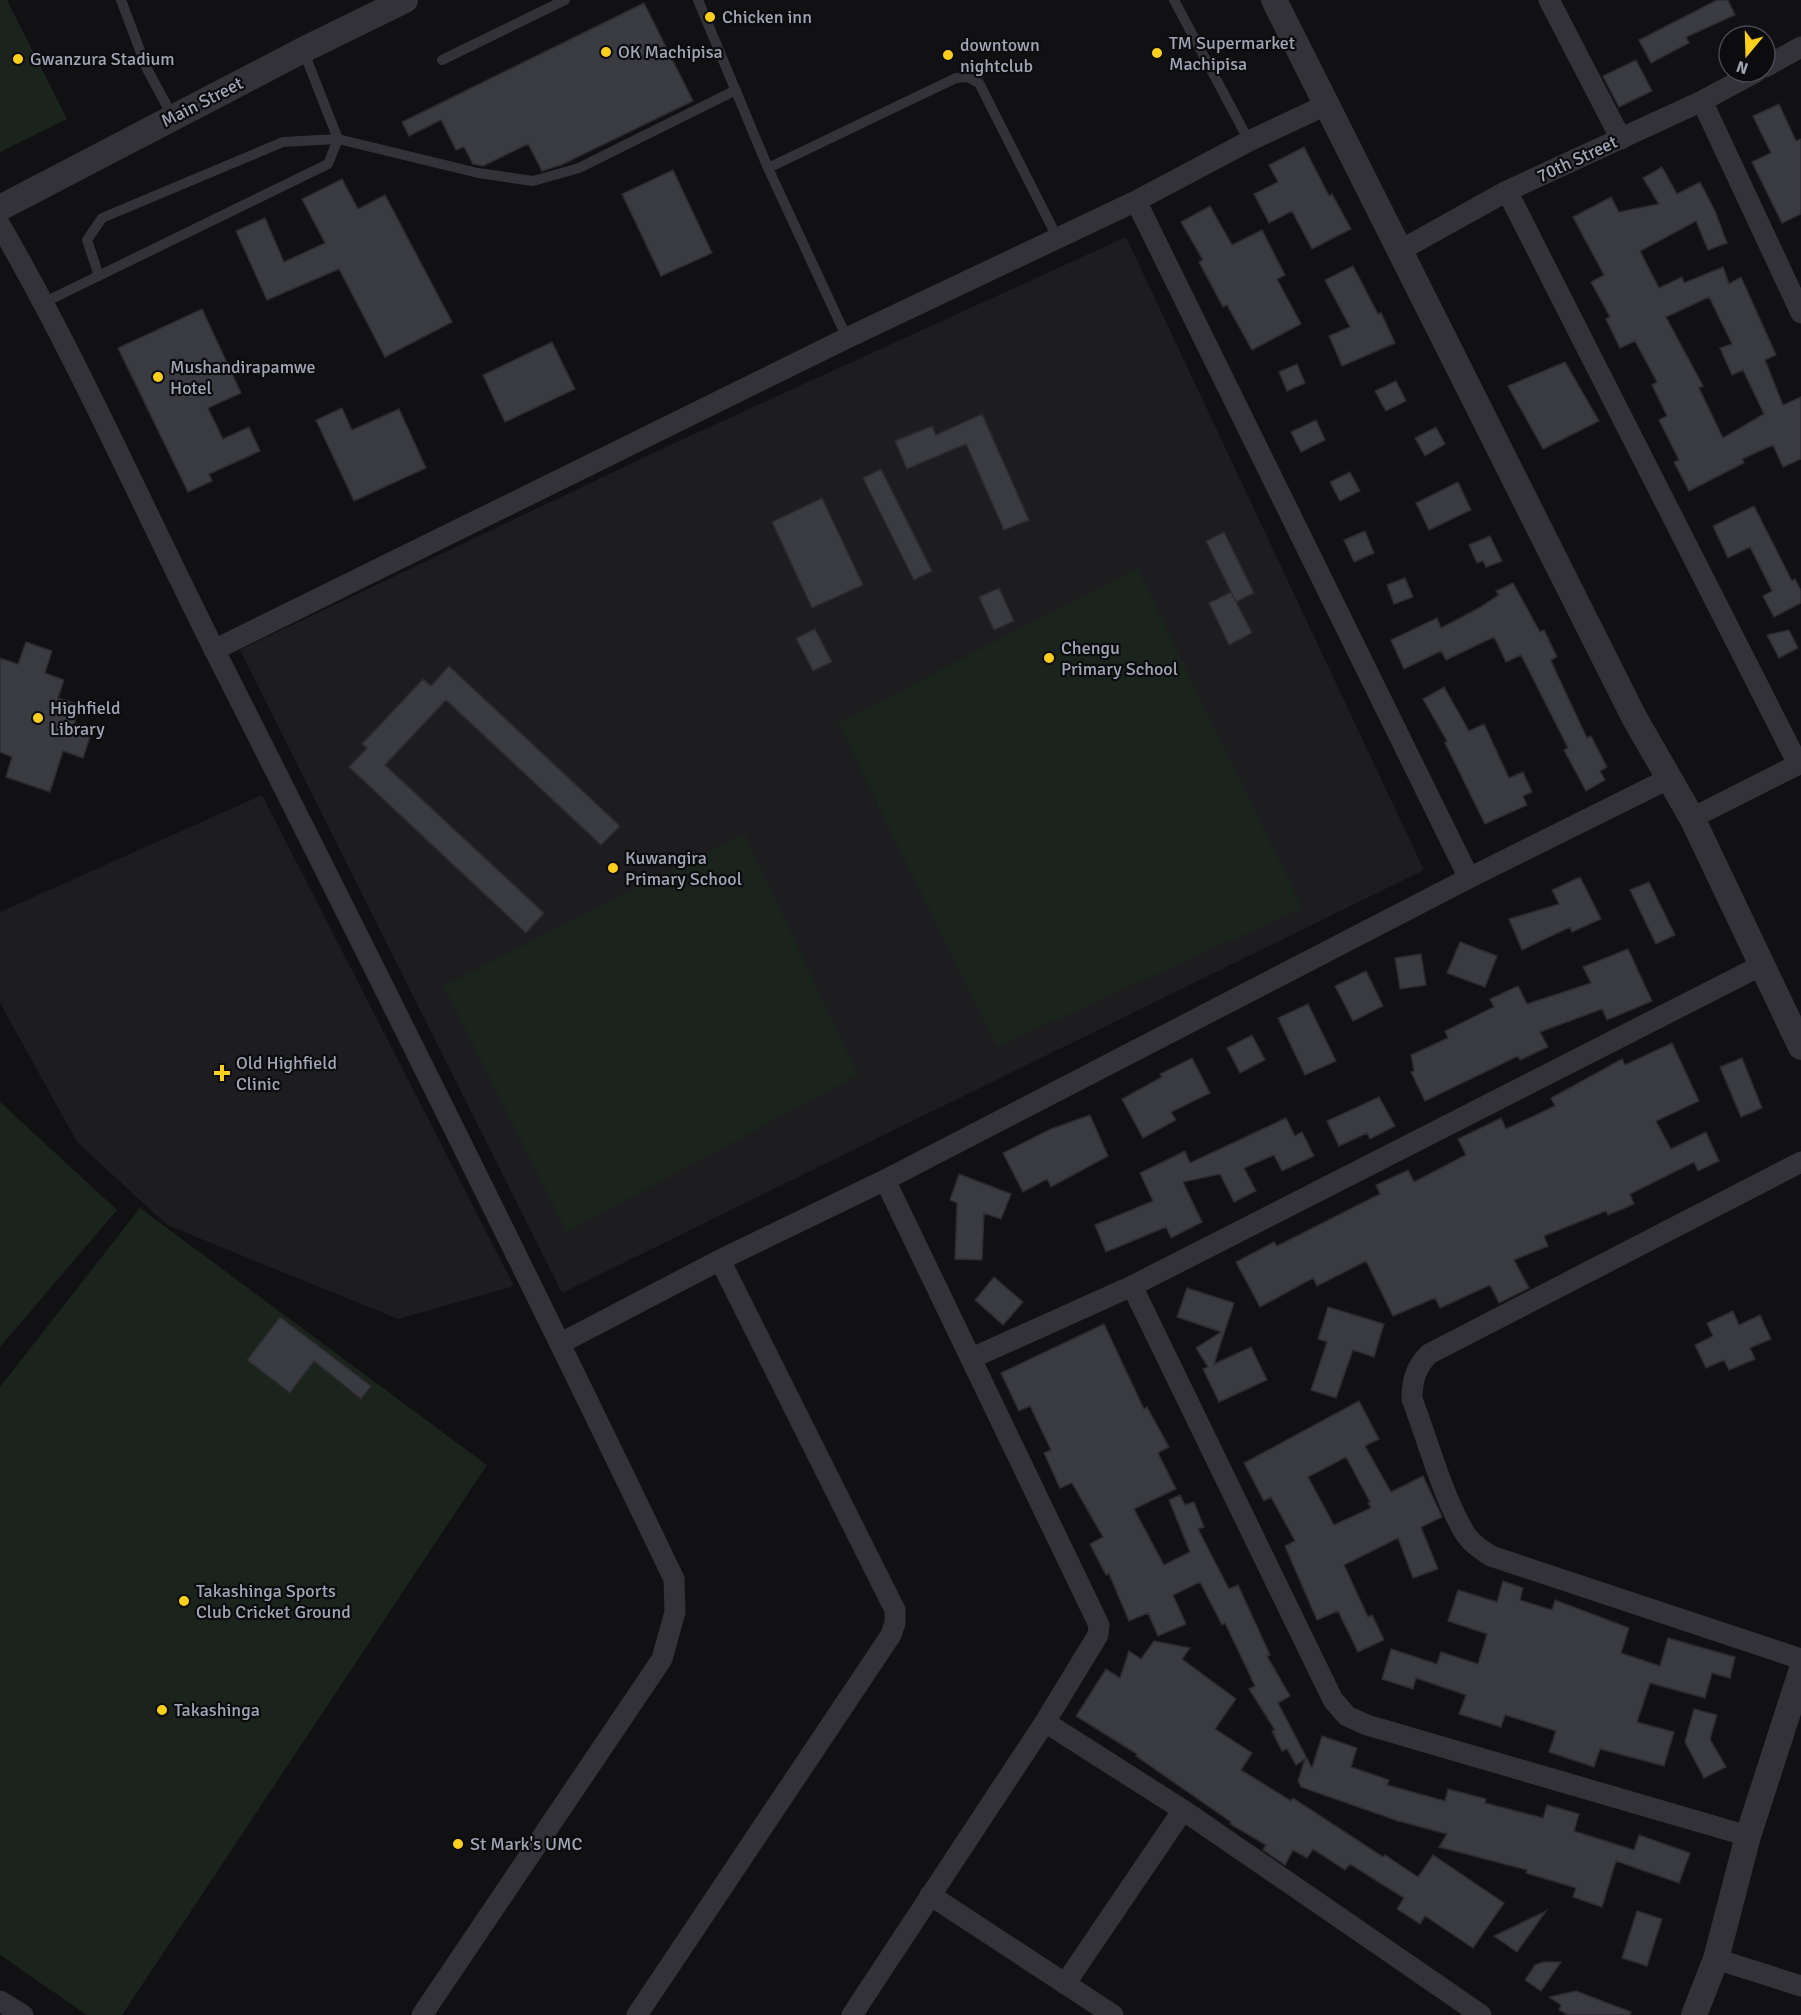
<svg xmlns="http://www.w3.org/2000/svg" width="1801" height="2015" font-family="Signika,sans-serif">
  <rect width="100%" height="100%" fill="#111113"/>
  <path fill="#1d1d20" d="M1126,237L1424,870L562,1293L240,650L668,446Z
    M262,795L514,1286L398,1319L167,1225L77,1142L0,1003V912Z"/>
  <path fill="#1b231d" d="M0,0H7L67,119L0,152Z
    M1137,568L1302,908L997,1047L838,723Z
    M744,833L858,1075L567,1232L444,986Z
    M0,1102L117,1210L0,1347Z
    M140,1208L487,1465L122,2015H87L0,1955V1387Z"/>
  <path fill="#3a3b41" stroke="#2b2b2f" stroke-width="1.5" fill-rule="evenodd" d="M1717,0H1728L1735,15L1686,37L1689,43L1651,63L1639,40Z
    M644,3L693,101L561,165L542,171L528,144L483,166L473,164L464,147L456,150L441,120L409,136L402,122Z
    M1636,60L1652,91L1619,107L1603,76Z
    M1779,104L1796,141L1801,139V214L1782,223L1752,162L1771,153L1753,116Z
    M1304,147L1329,196L1332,194L1351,229L1312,249L1292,211L1269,223L1254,194L1278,182L1269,165Z
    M1662,167L1677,194L1700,182L1715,211L1727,243L1708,250L1696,221L1640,251L1659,288L1682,277L1684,283L1723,267L1729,284L1741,277L1776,355L1765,360L1783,405L1801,397V459L1783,467L1773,445L1742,459L1744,463L1689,491L1674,462L1679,460L1659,420L1667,416L1652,385L1657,382L1635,341L1620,348L1606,319L1610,317L1591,282L1604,275L1573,217L1611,197L1619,212L1659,204L1643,178ZM1709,297L1732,344L1720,348L1732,375L1743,370L1764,414L1723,438L1699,388L1703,386L1666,317Z
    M673,170L712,253L661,276L622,194Z
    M342,179L358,209L385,195L452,322L385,357L339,269L267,300L236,231L265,218L284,262L325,243L302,199Z
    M1210,206L1232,245L1262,230L1285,275L1277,279L1301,324L1252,350L1227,305L1223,307L1199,262L1203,260L1181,222Z
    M1353,266L1378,314L1381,313L1395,343L1342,366L1329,336L1350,327L1325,280Z
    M202,309L241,393L208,408L223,439L249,427L260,451L209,474L212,481L188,492L118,348Z
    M552,342L575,389L505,422L483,375Z
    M1565,362L1599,421L1543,449L1508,386Z
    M1297,364L1305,383L1287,391L1279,372Z
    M1396,381L1406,401L1386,411L1375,391Z
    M342,408L352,430L399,409L426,468L354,501L316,420Z
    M982,414L1029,520L1004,530L966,444L907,469L895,441L932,426L936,435Z
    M1316,420L1325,440L1301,452L1291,432Z
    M1436,427L1445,444L1425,456L1415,438Z
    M881,469L932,571L914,580L863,478Z
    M1350,472L1360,491L1340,501L1330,482Z
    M1458,482L1471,510L1429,530L1416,503Z
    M822,498L863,585L812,608L772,522Z
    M1754,506L1792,581L1795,579L1801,591V603L1774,617L1763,596L1772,591L1750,547L1728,558L1713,526Z
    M1365,531L1374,553L1354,562L1344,540Z
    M1224,532L1254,593L1236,602L1206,541Z
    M1490,536L1502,561L1486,567L1483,561L1477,563L1469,545Z
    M1405,578L1413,597L1394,604L1387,585Z
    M1513,583L1540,632L1544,630L1557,657L1551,660L1556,672L1587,738L1591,736L1607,767L1600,771L1605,780L1586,791L1564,750L1568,748L1521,655L1506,662L1494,637L1446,660L1441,651L1404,669L1391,640L1437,618L1441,628L1479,608L1499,595L1496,591Z
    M999,588L1014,621L994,630L979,597Z
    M1231,592L1252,633L1229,645L1209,603Z
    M815,629L832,662L813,671L796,638Z
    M1789,630L1798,648L1779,658L1767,635Z
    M26,642L52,651L45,673L64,680L58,698L80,705L72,731L90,737L83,758L63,751L50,792L6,777L12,757L0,752V658L18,664Z
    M449,666L620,826L601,845L446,700L385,765L544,913L526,933L349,767L367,748L362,744L423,679L431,686Z
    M1444,687L1469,731L1484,724L1509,778L1523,772L1532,792L1523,796L1527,805L1485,824L1445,743L1447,741L1423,699Z
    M1580,877L1601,919L1572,932L1570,927L1522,950L1509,919L1559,904L1552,890Z
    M1649,882L1675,935L1656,944L1630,890Z
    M1460,942L1497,956L1485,987L1447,973Z
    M1628,949L1652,1001L1607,1020L1602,1009L1540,1032L1548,1047L1520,1060L1518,1056L1425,1101L1411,1072L1414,1071L1411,1055L1448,1038L1445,1031L1494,1007L1490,999L1518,986L1527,1004L1591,983L1583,967Z
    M1421,954L1426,985L1400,989L1395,958Z
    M1366,971L1383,1006L1353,1021L1335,986Z
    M1308,1004L1336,1061L1305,1075L1278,1018Z
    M1252,1035L1265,1060L1240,1073L1227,1048Z
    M1672,1043L1699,1101L1656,1121L1671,1149L1706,1132L1719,1161L1698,1171L1694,1162L1630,1194L1634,1204L1608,1215L1606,1211L1544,1236L1548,1246L1514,1260L1529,1288L1499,1303L1490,1285L1440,1308L1435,1298L1393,1316L1366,1261L1317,1286L1313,1278L1260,1307L1236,1262L1274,1242L1277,1246L1380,1194L1376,1185L1408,1170L1414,1182L1466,1155L1458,1139L1501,1118L1506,1129L1555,1106L1551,1098L1622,1059L1625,1065Z
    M1192,1058L1210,1093L1171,1112L1176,1120L1143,1138L1122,1099L1162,1077L1160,1074Z
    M1742,1058L1762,1108L1741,1117L1720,1067Z
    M1379,1097L1395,1126L1370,1139L1367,1133L1339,1146L1327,1121Z
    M1090,1115L1108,1156L1051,1187L1047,1179L1023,1192L1003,1153L1051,1129Z
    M1286,1118L1295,1136L1302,1132L1314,1156L1282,1171L1274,1155L1244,1168L1256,1191L1234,1202L1220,1174L1183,1182L1202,1222L1171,1238L1166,1227L1106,1252L1095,1225L1153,1201L1140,1173L1185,1151L1190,1163Z
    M959,1174L1011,1194L1001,1219L984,1213L982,1260L955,1259L957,1203L950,1200Z
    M994,1277L1023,1302L1003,1325L975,1300Z
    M1187,1288L1234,1303L1214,1364L1251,1347L1267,1380L1219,1402L1203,1369L1208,1367L1196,1348L1221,1332L1177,1317Z
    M1328,1307L1384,1324L1374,1357L1353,1350L1336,1398L1311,1390L1327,1342L1318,1339Z
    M1733,1311L1739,1325L1760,1315L1771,1339L1750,1348L1755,1359L1729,1370L1724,1360L1706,1368L1695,1345L1713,1336L1707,1323Z
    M280,1317L371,1386L361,1399L314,1361L290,1393L247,1360Z
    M1104,1324L1144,1409L1147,1407L1169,1447L1158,1453L1176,1489L1134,1509L1164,1565L1190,1552L1169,1500L1180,1495L1185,1505L1194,1502L1204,1527L1198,1529L1229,1589L1238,1585L1270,1655L1267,1656L1290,1696L1278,1703L1312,1768L1322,1736L1357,1748L1351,1767L1389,1780L1387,1785L1445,1801L1448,1789L1486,1799L1485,1803L1543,1818L1547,1805L1579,1814L1574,1831L1634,1850L1639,1835L1690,1853L1679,1883L1616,1861L1602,1907L1573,1897L1576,1888L1526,1873L1527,1870L1439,1847L1447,1834L1398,1821L1301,1787L1298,1781L1305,1759L1296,1765L1287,1749L1282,1751L1272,1731L1275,1730L1249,1689L1255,1686L1225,1623L1222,1625L1200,1582L1173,1595L1186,1624L1158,1636L1148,1613L1129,1621L1109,1574L1106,1575L1090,1544L1103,1537L1072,1483L1060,1488L1044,1453L1051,1450L1030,1406L1019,1411L1001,1373Z
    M1359,1401L1379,1439L1365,1446L1391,1492L1423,1476L1442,1517L1421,1527L1438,1569L1413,1578L1398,1538L1344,1565L1368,1617L1372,1615L1384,1640L1358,1652L1338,1611L1317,1620L1285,1546L1295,1541L1271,1497L1264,1501L1244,1463ZM1346,1457L1370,1502L1368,1503L1371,1508L1334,1525L1308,1477Z
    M1503,1581L1523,1588L1520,1600L1552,1610L1555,1600L1629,1628L1621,1653L1660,1666L1668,1638L1735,1657L1730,1678L1712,1673L1705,1698L1650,1683L1637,1722L1674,1732L1664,1766L1600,1749L1594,1767L1549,1752L1556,1731L1505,1715L1501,1727L1459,1714L1466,1695L1416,1678L1413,1689L1382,1679L1391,1649L1437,1664L1441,1652L1478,1664L1487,1634L1448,1621L1458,1590L1497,1602Z
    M1154,1641L1190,1648L1182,1659L1236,1699L1215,1729L1252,1753L1241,1770L1291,1801L1293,1798L1383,1857L1385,1855L1418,1877L1433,1855L1504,1903L1473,1948L1425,1916L1420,1924L1397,1909L1404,1898L1350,1864L1345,1870L1313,1849L1307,1858L1293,1850L1285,1865L1263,1850L1266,1845L1230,1824L1231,1822L1136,1756L1137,1754L1076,1716L1106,1669L1120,1678L1129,1651L1141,1659Z
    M1694,1709L1717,1715L1710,1739L1726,1767L1704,1778L1685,1742Z
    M1546,1911L1517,1952L1494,1936Z
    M1637,1911L1662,1919L1647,1966L1622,1958Z
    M1543,1962H1561L1541,1991L1525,1980L1535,1965Z
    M1576,1991L1631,2012L1630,2015H1568L1559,2010L1561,2005L1549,1997Z"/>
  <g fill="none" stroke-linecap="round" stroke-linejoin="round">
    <path stroke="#323238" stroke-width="10" d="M121,0L147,69L173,117
      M698,0L768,168L847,338
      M1174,0L1249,141
      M442,60L565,0
      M768,168L956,78L968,77L979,83L1057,237
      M99,276L87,240L102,218L283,142L338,139L478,173L533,181L579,168L736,90
      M45,302L328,164L338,139L303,50"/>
    <path stroke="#323238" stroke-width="21" d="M1549,0L1621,139
      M1765,67L1801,47
      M1702,101L1801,313
      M1507,191L1798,764
      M1136,201L1469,878
      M0,225C80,363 144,510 216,653C371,960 525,1269 674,1579L675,1612L662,1659L422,2015
      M1401,250L1507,191L1702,101L1756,72
      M214,650L847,338L1136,201L1249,141L1326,105
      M1692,818L1801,763
      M1801,1162L1429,1354C1416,1367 1412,1380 1412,1399C1428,1441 1443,1498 1466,1535C1472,1544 1482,1550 1491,1556L1801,1659
      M1132,1286L1333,1700L1347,1716L1367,1725L1748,1836
      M561,1343L720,1260L885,1180L1469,878L1668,779
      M972,1358L1132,1286L1762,965
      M1045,1722L1183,1810L1481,2015
      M930,1895L1113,2015
      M1716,1959L1801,1986
      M1065,1984L1183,1810
      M0,2001L23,2015
      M637,2015L891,1635L895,1623V1610L720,1260
      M852,2015L1045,1722L1098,1635L1099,1625L885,1180"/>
    <path stroke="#323238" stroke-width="26" d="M1274,0L1635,719L1692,818L1801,1047
      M0,208L303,50L405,0
      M1694,2015L1716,1959L1748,1836L1801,1672"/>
  </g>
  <g fill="#ffcf1d" stroke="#0c0c0e" stroke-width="2">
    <circle cx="710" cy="17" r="6"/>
    <circle cx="606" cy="52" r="6"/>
    <circle cx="1157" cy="53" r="6"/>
    <circle cx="948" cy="55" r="6"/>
    <circle cx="18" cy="59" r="6"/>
    <circle cx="158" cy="377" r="6"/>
    <circle cx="1049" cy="658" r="6"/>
    <circle cx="38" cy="718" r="6"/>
    <circle cx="613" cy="868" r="6"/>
    <path d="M219 1064h6v6h6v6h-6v6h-6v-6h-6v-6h6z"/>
    <circle cx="184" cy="1601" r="6"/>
    <circle cx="162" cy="1710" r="6"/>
    <circle cx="458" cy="1844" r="6"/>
  </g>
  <g text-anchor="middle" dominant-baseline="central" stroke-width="4.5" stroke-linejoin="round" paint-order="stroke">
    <g font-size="18" fill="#a1a5b5" stroke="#0c0c0e" text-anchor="start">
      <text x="722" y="17">Chicken inn</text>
      <text x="1169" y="43">TM Supermarket<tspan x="1169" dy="21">Machipisa</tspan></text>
      <text x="960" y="45">downtown<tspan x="960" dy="21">nightclub</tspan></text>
      <text x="618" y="52">OK Machipisa</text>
      <text x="30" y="59">Gwanzura Stadium</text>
      <text x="170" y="367">Mushandirapamwe<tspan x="170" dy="21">Hotel</tspan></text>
      <text x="1061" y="648">Chengu<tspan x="1061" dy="21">Primary School</tspan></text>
      <text x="50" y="708">Highfield<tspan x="50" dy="21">Library</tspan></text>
      <text x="625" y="858">Kuwangira<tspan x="625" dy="21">Primary School</tspan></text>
      <text x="236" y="1063">Old Highfield<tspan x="236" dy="21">Clinic</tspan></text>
      <text x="196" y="1591">Takashinga Sports<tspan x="196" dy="21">Club Cricket Ground</tspan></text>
      <text x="174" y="1710">Takashinga</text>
      <text x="470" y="1844">St Mark's UMC</text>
    </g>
    <g font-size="18" fill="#a1a5b5" stroke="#0c0c0e">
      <text transform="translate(202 102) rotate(-27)">Main Street</text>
      <text transform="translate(1577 159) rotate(-25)">70th Street</text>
    </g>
  </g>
  <g transform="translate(1747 54) rotate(199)"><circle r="28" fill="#0c0c0e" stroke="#484951" stroke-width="1.5"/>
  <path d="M0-4.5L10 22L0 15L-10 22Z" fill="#ffcf1d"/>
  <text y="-9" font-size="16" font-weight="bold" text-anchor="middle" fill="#a1a5b5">N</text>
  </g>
</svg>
